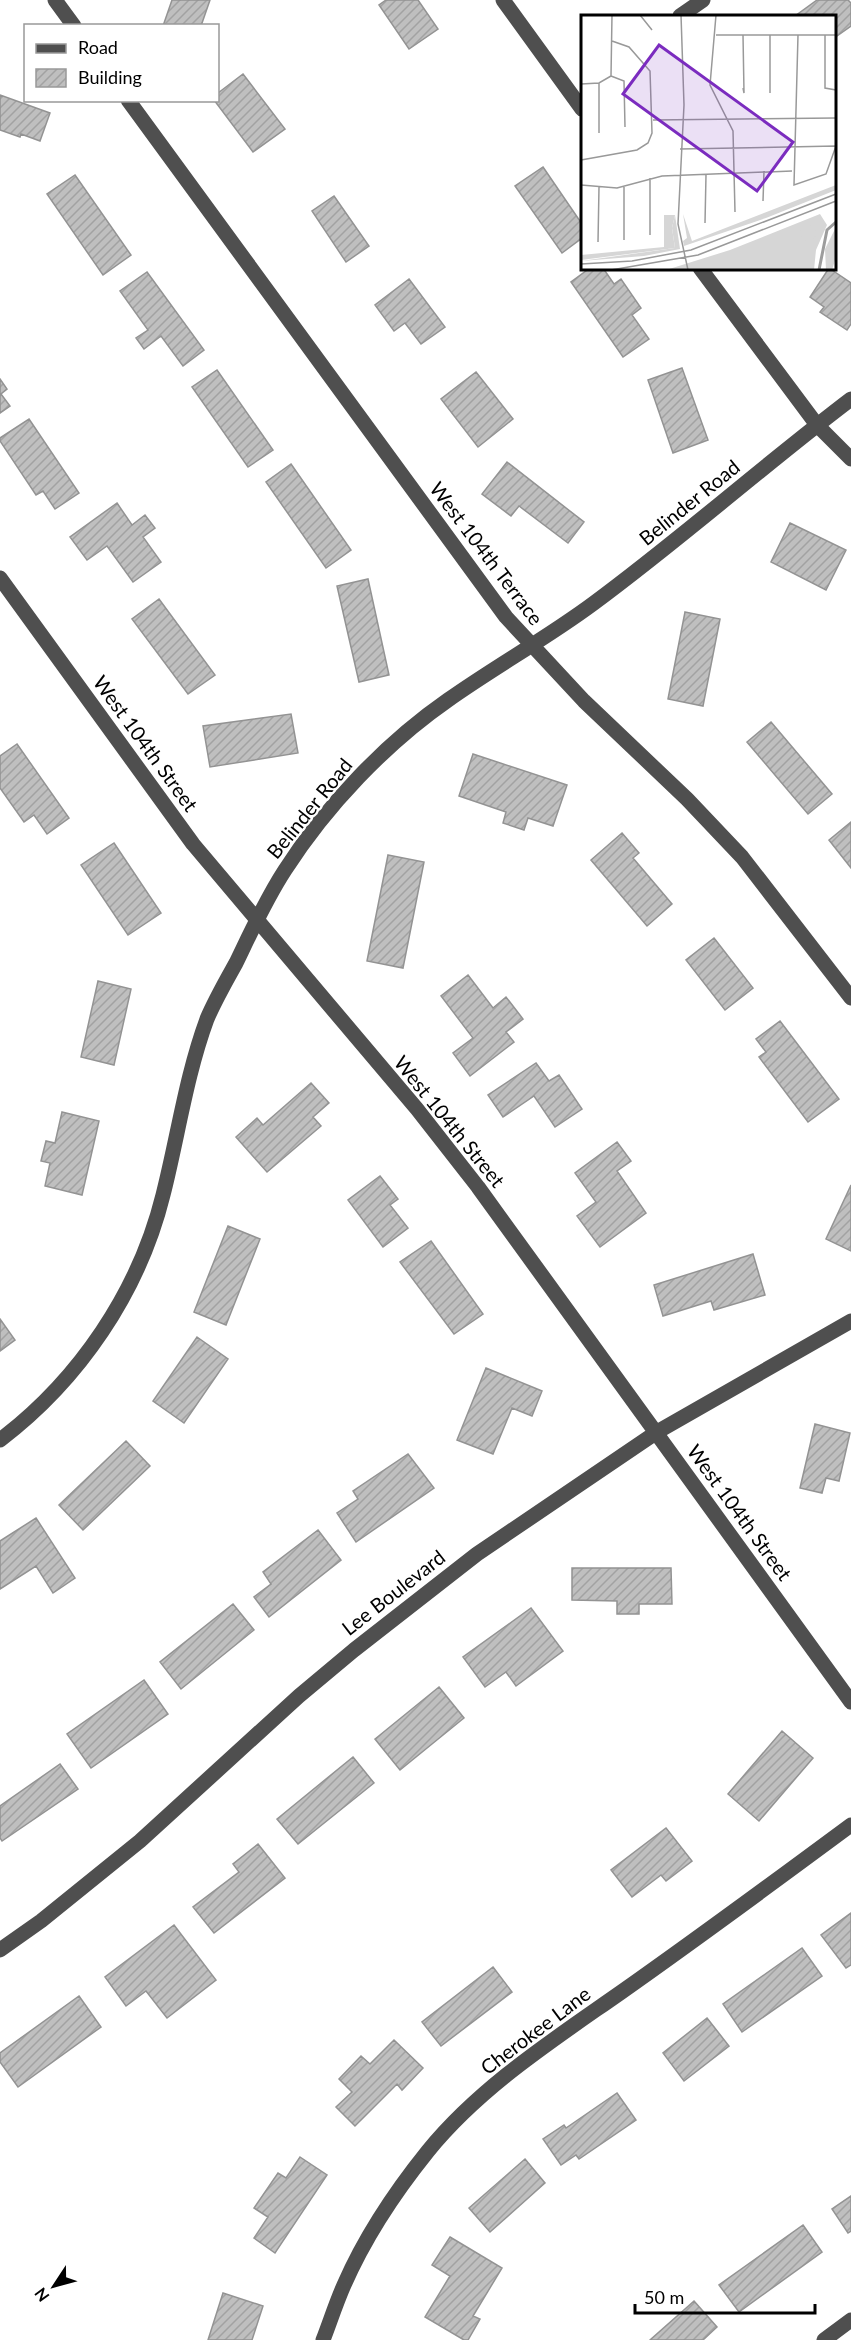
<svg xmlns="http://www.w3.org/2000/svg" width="851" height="2340" font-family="Lato,sans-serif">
  <defs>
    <pattern id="building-hatch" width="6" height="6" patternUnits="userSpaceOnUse" patternTransform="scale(1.5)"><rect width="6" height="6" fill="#bfbfbf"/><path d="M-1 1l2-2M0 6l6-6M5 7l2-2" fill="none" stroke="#a2a2a2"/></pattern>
  </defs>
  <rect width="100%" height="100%" fill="#fff"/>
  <path fill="url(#building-hatch)" stroke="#939393" stroke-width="1.5" d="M172,0H210L201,26H163Z
    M386,0H418L438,29L409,49L379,5Z
    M817,0H848L851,3V26L834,38V16H795Z
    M243,74L285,129L253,152L214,100H218V93Z
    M0,95L50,113L40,141L21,134L20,137L0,130Z
    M543,167L582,224V238L562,253L515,186Z
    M75,175L131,255L103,275L47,194Z
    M334,196L369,246L346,262L312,211Z
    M590,268H603L614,284L621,279L641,308L632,315L649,339L623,357L571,282Z
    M829,268L851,283V324L847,330L820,312L824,307L810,297Z
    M147,272L204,350L183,366L161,336L144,349L136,338L148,330L120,291Z
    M409,279L445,327L421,344L405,323L394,331L375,305Z
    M682,368L708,440L673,453L648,380Z
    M217,370L273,450L248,467L192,387Z
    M476,372L513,419L478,447L441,399Z
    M0,379L7,389L1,394L10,406L0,413Z
    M29,419L79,493L55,509L43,491L36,495L0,441V438Z
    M507,462L584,522L568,543L519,506L511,516L482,494Z
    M291,464L351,550L326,568L266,482Z
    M117,503L132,525L145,515L155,528L143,537L161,562L133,582L107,546L87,560L70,537Z
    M790,523L846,550L826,590L771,562Z
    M368,579L389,675L359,682L337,586Z
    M159,599L215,675L188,694L132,619Z
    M685,612L720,619L703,706L668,699Z
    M291,714L298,753L210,767L203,726Z
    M771,722L832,794L808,814L747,742Z
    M17,744L69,818L47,834L34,815L24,822L0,788V756Z
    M473,754L567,785L553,826L528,818L524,830L503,823L506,812L459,796Z
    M851,822V868L829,840Z
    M622,833L639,853L633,858L672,904L647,926L591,860Z
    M114,843L161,913L128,935L81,865Z
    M388,855L424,862L403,968L367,961Z
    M714,938L753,988L725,1010L686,960Z
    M468,975L493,1008L506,997L523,1019L506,1032L514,1042L470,1076L453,1053L473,1038L441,996Z
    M98,981L131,989L114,1065L81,1057Z
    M780,1021L839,1099L808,1122L759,1057L766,1052L756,1039Z
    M536,1063L549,1081L559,1075L582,1109L555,1127L534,1096L503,1117L488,1095Z
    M311,1083L329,1103L313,1117L321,1126L267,1172L236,1137L257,1118L263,1125Z
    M62,1112L99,1121L82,1195L45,1186L50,1163L41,1161L46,1141L55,1143Z
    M617,1142L631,1161L617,1171L646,1213L600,1247L577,1216L596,1202L575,1173Z
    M380,1176L398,1199L390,1205L408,1228L383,1247L348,1200Z
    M851,1185V1251L826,1239Z
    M228,1226L260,1239L226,1325L194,1312Z
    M431,1241L483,1314L454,1334L400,1262Z
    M753,1254L765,1295L714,1310L711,1301L663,1316L654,1285Z
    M0,1319L15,1340L0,1351Z
    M197,1337L228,1359L184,1423L153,1401Z
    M486,1368L542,1391L532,1416L512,1408L493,1454L457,1440Z
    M815,1424L850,1433L839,1481L826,1478L822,1493L800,1488Z
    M126,1441L150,1466L83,1530L59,1505Z
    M408,1454L434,1488L356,1542L337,1513L358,1499L353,1491Z
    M36,1518L75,1578L53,1593L36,1566L0,1589V1541Z
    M318,1530L341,1560L269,1617L254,1597L271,1584L263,1572Z
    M572,1568H671L672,1604H639V1614H617V1601L572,1600Z
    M233,1604L254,1630L181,1689L160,1662Z
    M531,1608L563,1651L516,1686L506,1672L485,1687L463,1657Z
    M144,1680L168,1714L91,1768L67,1734Z
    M439,1687L464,1718L400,1770L375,1739Z
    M782,1731L813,1758L759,1821L728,1794Z
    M353,1757L374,1783L298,1844L277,1819Z
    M60,1764L78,1789L2,1841L0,1838V1806Z
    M666,1828L692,1861L666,1881L661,1875L632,1897L611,1870Z
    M258,1844L285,1878L214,1933L193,1907L239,1872L233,1864Z
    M851,1913V1965L846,1968L821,1935Z
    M174,1925L216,1980L167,2018L146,1991L126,2006L105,1977Z
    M802,1948L822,1976L742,2032L723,2004Z
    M493,1967L512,1992L441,2046L422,2022Z
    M79,1996L101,2027L18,2087L0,2062V2053Z
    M707,2018L729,2046L684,2081L663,2053Z
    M394,2040L423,2068L402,2090L397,2084L355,2126L336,2107L352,2092L339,2079L361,2056L370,2064Z
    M617,2093L636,2120L579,2159L576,2155L561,2165L543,2139L564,2125L566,2128Z
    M300,2157L327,2175L275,2253L254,2238L268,2217L254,2208L278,2173L286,2178Z
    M525,2159L545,2183L490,2232L469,2208Z
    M851,2196V2231L848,2233L832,2209Z
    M803,2225L822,2252L739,2312L719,2285Z
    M450,2237L502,2268L473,2316L480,2319L468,2340H464L425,2317L450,2276L432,2265Z
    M223,2293L263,2306L252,2340H208Z
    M694,2301L717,2327L703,2340H650Z"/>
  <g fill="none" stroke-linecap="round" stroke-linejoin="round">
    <path stroke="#4f4f4f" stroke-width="15" d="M55,0L74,26
      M503,0L582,109
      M680,16L703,0
      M128,100L506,617L584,701L687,799L742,857L851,998
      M700,268L817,425L851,459
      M0,578L193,844L417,1109L478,1187L851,1702
      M0,1440C79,1380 139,1292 163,1195C178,1136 186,1076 207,1019C215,1000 226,981 236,963C251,932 266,899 285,870C326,806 386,743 448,700C496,666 547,638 594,603C682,538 764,465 851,399
      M0,1950L41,1921L140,1841L299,1696L354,1650L477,1554L657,1432L851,1321
      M323,2340C330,2322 336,2303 344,2285C365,2237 395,2192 428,2151C480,2087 553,2040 620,1993C698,1938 774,1882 851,1825
      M824,2340L851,2320"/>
  </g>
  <g text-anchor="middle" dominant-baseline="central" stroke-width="4.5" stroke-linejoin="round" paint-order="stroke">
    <g font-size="20" fill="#000" stroke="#fff">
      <text transform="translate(689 502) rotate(-39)">Belinder Road</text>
      <text transform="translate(487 553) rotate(53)">West 104th Terrace</text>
      <text transform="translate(146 743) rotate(54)">West 104th Street</text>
      <text transform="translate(309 808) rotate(-51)">Belinder Road</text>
      <text transform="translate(450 1121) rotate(51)">West 104th Street</text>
      <text transform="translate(740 1512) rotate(54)">West 104th Street</text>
      <text transform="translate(393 1592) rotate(-38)">Lee Boulevard</text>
      <text transform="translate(535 2030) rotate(-37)">Cherokee Lane</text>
    </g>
  </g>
  <g transform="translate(581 15)">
    <rect width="255" height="255" fill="#fff"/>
    <path d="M94,200L99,234L63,241L0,246L94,233L91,213Z" fill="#d6d6d6"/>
    <path d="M255,170V175L185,203L103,231L102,226L106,223L102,199L111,226ZM83,200H94L91,213L94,233L0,245V240L83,232ZM255,212V242L251,255H245L244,234Z" fill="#d6d6d6"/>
    <path d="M239,199L246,210L235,235L233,255H85L149,235Z" fill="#d6d6d6"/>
    <path d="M219 218a8 8 0 1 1 16 0a8 8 0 1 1-16 0Z" fill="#d6d6d6"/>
    <path fill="none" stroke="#9d9d9d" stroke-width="3" d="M238,255L246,215L255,207"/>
    <path fill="none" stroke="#999" stroke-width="1.5" d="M59,0L71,15M100,0L103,90L97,209L107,255M135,0L129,70L152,116L154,197M135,20H255M189,20V78V74M217,20L213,170L245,159L255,131M244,20V73L255,75M30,61L31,0M30,61L43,66L44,112M0,69L18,68L30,61M162,73L163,78L162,20M72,105L255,103M18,118V68M99,134L255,131M0,145L56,135L67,128L71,118L69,56L48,32L31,26M0,170L36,173L81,161L211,156M182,186L183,156M124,208L125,160M69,220V163M43,225V172M17,227L18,172M0,249L51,246L110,235L255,179M30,255L117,240L255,186"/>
    <path fill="#7b2cbf" fill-opacity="0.15" stroke="#7b2cbf" stroke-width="3" d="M78,30L212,127L176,176L42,79Z"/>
    <rect width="255" height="255" fill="none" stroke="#000" stroke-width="3"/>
  </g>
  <rect x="24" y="24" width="195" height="78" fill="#ffffff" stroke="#999999" stroke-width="1.5"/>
  <rect x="36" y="44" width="30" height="9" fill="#4f4f4f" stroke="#999999" stroke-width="1.5"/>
  <text x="78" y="54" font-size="18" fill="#000000">Road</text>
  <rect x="36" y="69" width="30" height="18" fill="url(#building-hatch)" stroke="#999999" stroke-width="1.5"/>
  <text x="78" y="84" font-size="18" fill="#000000">Building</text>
  <g transform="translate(54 2286) rotate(234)" stroke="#ffffff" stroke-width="4.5" paint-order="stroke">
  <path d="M0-4.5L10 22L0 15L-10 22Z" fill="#000000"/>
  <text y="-9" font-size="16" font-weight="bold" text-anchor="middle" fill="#000000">N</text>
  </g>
  <path d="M635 2304v9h180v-9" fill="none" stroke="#000000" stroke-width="3"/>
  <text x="644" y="2304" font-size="18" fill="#000000" stroke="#ffffff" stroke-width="4.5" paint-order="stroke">50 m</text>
</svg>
